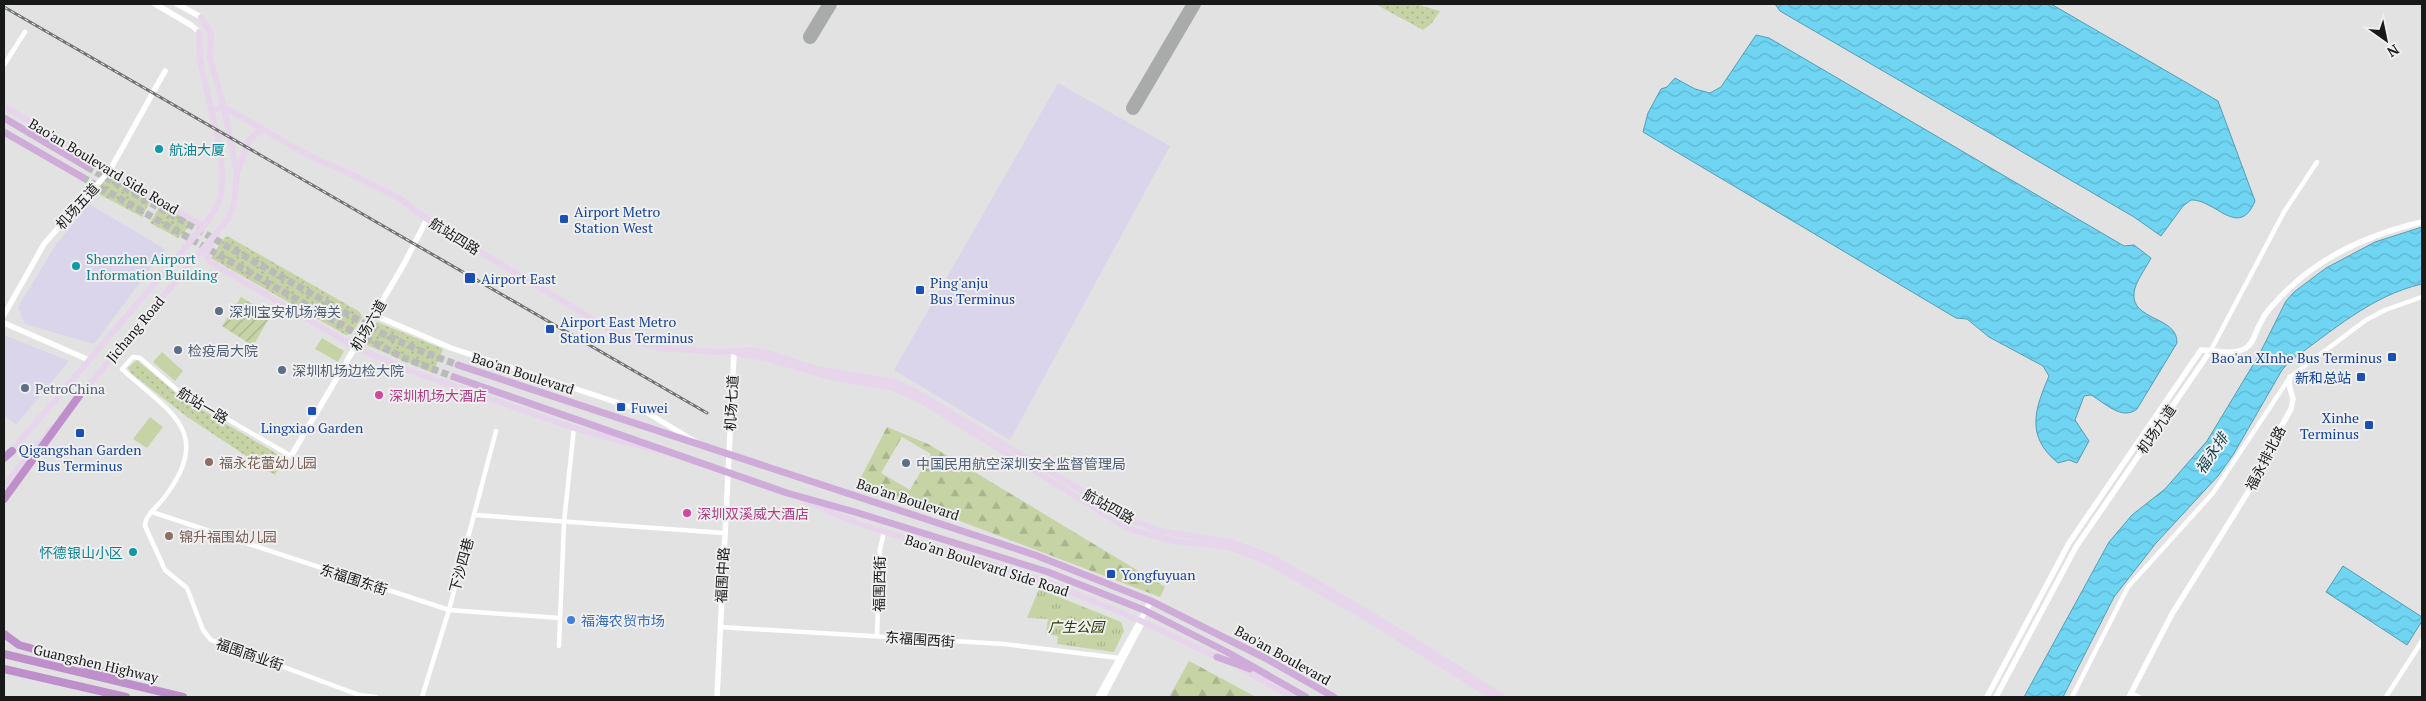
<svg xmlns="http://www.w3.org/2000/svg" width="2426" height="701" font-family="'PT Serif','Noto Sans SC',serif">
  <defs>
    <pattern id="grass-dots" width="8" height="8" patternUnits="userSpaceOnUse" patternTransform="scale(1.25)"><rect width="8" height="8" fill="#c5d3a5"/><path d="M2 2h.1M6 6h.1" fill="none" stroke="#a8b58d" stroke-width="1.8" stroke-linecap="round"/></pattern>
    <pattern id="forest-firs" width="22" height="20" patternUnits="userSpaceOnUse" patternTransform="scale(1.25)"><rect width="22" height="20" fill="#c5d3a5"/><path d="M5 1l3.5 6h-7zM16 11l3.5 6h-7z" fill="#a8b58d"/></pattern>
    <pattern id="park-tufts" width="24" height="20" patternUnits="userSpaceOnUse" patternTransform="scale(1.25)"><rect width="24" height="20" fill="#c5d3a5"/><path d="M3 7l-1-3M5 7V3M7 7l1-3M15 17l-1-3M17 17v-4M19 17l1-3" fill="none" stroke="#a8b58d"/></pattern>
    <pattern id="garden-furrows" width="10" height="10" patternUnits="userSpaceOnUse" patternTransform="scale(1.25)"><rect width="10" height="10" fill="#c5d3a5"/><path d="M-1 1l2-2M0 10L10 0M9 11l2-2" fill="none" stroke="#a8b58d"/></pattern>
    <pattern id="water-waves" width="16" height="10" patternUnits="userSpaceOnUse" patternTransform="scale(1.25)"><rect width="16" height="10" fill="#6fd5f3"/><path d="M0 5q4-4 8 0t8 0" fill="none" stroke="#5fb6d0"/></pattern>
  </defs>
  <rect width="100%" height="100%" fill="#e2e2e3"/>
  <path fill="#dad5ea" d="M1058,83L1170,146L1010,440L894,370Z
    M89,204L165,249L94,344L25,324L18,307L55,246Z
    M4,335L69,361L16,425L4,415Z"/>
  <path fill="url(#grass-dots)" d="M1375,4H1415L1440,11L1432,23L1423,30Z
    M112,174L152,198L142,217L97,193L98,188Z
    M161,204L189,221L188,228L178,238L150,223Z
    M225,237H229L360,312L362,318L351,334L346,335L211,258Z
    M377,322L443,349L433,373L367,345L365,340Z
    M137,360L179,396L284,458L275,475L186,416L131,373L128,368Z"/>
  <path fill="url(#forest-firs)" fill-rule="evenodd" d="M887,427L928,444L1165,587L1160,597L923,507L857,485ZM902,437L931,454L910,490L881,473Z
    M1189,661L1256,697H1169Z"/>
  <path fill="url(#park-tufts)" d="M1039,589L1121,622L1124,631L1114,652L1057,644L1058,636L1046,634L1048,619L1027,618Z"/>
  <path fill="url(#garden-furrows)" d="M241,297L271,315L253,346L222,326Z"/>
  <path fill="#c5d3a5" d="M322,338L344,351L338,362L315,349Z
    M162,352L183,371L175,381L153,362Z
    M150,417L163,427L147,448L133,439Z"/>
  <path fill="url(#water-waves)" stroke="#559db2" d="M1775,4H2051L2218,101L2255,201C2239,240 2215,199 2191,200L2183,206L2161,236L2134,217L1780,11Z
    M1756,35L1769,38L2124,246L2134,245L2151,258C2146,268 2135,282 2134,293C2131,321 2178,316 2177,343L2137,409C2122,421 2105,403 2091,395L2084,396L2075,420L2089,441L2077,463L2069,460L2058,463C2025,436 2035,409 2049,376L2043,366L1989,337L1967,319L1956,318L1643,132L1648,113L1661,89L1667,87L1675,78L1695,89L1710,93L1721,87Z
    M2422,227V284C2372,295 2331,332 2290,361L2282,370L2233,455L2218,476L2156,543L2114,597L2063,697H2024L2109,542L2132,515L2165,489L2207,441L2259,355L2286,301L2294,292L2326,268L2375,242Z
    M2343,566L2422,617V621L2407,645L2326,592Z"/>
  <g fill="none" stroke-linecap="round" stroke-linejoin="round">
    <path stroke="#a9aaaa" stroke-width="14" d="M810,37L830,4
      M1133,108L1194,4"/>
    <path stroke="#bababb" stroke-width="7" stroke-dasharray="7 3.5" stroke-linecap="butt" d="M87,167L381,333L421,351L458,365
      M82,177L354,332L404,358L454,377"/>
    <path stroke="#fff" stroke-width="4.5" d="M4,65L25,32
      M2211,350L2284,212L2317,162
      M291,456L177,390L140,358L133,357L122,369C169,412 215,431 164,498C158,506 145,515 145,526L165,570L187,588L203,630L211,640L359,695L376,697
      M152,512L449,610L560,618
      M475,515L724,533
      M720,627L1004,644L1119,658
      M877,636L880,549L884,532
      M559,646L564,522L574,428
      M2131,693L2139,697
      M422,697L449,610L496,431
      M2072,697L2128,587L2213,493L2290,377L2366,320L2385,310L2422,297
      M2386,697L2422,641"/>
    <path stroke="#fff" stroke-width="5.5" d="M155,4L191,25L199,32
      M177,4L201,17
      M4,315L44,244L110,170L165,71
      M374,315L451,348L646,412L696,442
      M4,323L89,360
      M291,456L404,264L427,219
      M717,697L734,353
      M1098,697L1151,601
      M1103,697L1143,621
      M1987,697L2069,543L2201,350C2215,350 2233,356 2246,348C2255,342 2255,331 2261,322C2264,315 2269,309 2274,304C2313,259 2366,235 2422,222
      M1996,697L2076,547L2211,350
      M2129,697L2172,614L2260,473L2271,445L2291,409L2293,399L2289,384L2290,377"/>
    <path stroke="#e7d5ec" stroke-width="6" d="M4,106L203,226
      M212,110L224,107L306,154L355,176L399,198L435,225L616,333L646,345L662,348L719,352L751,350L771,354L817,369L895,382L923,396L1131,520L1161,531L1233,543L1270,556L1371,614L1503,697
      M237,173L249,140L262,129
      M211,245L206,253L209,261L355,347L405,369L574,428L659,451
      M737,353L769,359L831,377L893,388L920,400L1129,529L1174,541L1228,547L1266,561L1366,618L1493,697
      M76,400L228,219L234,204L237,174L224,107L210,58L211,34L201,17
      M9,454L207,222L217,206L221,195L222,180L221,152L200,61L199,32
      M4,485L52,428
      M802,499L859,524L1045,581L1139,620L1221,659
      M1242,669L1292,697"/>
    <path stroke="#cfabd9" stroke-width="7" d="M4,118L87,167
      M4,132L82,177
      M458,365L1035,555L1151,601L1265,658L1334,697
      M454,377L787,493L855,512L1048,572L1144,610L1227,652L1306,697
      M1217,657L1250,669"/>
    <path stroke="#bf8fcc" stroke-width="8" d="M4,458L12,451
      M4,499L79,396
      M4,634L19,645L74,660L111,676
      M4,654L183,697
      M4,669L126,697"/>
    <g stroke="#707171" stroke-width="3">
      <path id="rail" d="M4,7L707,413"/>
    </g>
    <use href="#rail" stroke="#efeff0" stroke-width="1" stroke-dasharray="4" stroke-linecap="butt"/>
  </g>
  <g fill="#0f9aa8" stroke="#efeff0" stroke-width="2">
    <circle cx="159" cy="149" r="5"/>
    <circle cx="76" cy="266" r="5"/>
    <circle cx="133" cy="552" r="5"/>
  </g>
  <g fill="#1a4fb4" stroke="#efeff0" stroke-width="2">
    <rect x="559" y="214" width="10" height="10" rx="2.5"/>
    <rect x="464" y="272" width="12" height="12" rx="2.5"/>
    <rect x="915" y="285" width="10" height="10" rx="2.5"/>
    <rect x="545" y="324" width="10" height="10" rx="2.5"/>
    <rect x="2387" y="352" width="10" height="10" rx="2.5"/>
    <rect x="2356" y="372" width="10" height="10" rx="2.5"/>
    <rect x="616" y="402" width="10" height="10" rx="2.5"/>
    <rect x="307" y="406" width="10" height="10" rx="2.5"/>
    <rect x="2364" y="420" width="10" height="10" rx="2.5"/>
    <rect x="75" y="428" width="10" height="10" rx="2.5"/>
    <rect x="1106" y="569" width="10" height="10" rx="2.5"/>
  </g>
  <g fill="#5c6f8a" stroke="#efeff0" stroke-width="2">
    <circle cx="219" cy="311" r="5"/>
    <circle cx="178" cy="350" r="5"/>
    <circle cx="282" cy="370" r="5"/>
    <circle cx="25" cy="388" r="5"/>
    <circle cx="906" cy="463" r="5"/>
  </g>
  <g fill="#d1479c" stroke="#efeff0" stroke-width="2">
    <circle cx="379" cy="395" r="5"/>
    <circle cx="687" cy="513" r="5"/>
  </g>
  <g fill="#8d6e63" stroke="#efeff0" stroke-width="2">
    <circle cx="209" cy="462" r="5"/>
    <circle cx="169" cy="536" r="5"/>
  </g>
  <circle fill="#3f7fe0" stroke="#efeff0" stroke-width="2" cx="571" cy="620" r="5"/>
  <g text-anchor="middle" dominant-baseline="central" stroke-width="4" stroke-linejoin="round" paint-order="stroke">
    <g font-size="14" fill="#0d838f" stroke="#efeff0" text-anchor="start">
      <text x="169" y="149">航油大厦</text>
      <text x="86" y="258">Shenzhen Airport<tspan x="86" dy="16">Information Building</tspan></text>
      <text x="123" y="552" text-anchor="end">怀德银山小区</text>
    </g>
    <g font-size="14" fill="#181919" stroke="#efeff0">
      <text transform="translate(104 166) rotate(31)">Bao'an Boulevard Side Road</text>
      <text transform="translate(77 206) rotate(-48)">机场五道</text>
      <text transform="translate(455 236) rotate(32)">航站四路</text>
      <text transform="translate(368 325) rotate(-60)">机场六道</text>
      <text transform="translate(135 329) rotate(-50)">Jichang Road</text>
      <text transform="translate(523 373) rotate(18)">Bao'an Boulevard</text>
      <text transform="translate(731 403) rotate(-87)">机场七道</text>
      <text transform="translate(203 405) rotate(31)">航站一路</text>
      <text transform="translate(2156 429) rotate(-55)">机场九道</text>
      <text transform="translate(2265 458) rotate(-63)">福永排北路</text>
      <text transform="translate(908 499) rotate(18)">Bao'an Boulevard</text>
      <text transform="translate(1109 506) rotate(29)">航站四路</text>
      <text transform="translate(461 565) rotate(-75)">下沙四巷</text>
      <text transform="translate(987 565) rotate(18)">Bao'an Boulevard Side Road</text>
      <text transform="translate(722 575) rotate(-87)">福围中路</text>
      <text transform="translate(354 579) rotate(18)">东福围东街</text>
      <text transform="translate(879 584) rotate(-89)">福围西街</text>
      <text transform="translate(920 639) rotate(4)">东福围西街</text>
      <text transform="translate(250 654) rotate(19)">福围商业街</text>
      <text transform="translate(1283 655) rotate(29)">Bao'an Boulevard</text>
      <text transform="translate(96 663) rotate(13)">Guangshen Highway</text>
    </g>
    <g font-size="14" fill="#164399" stroke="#efeff0" text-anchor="start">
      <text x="574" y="211">Airport Metro<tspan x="574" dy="16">Station West</tspan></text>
      <text x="481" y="278">Airport East</text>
      <text x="930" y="282">Ping'anju<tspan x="930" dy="16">Bus Terminus</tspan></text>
      <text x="560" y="321">Airport East Metro<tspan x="560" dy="16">Station Bus Terminus</tspan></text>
      <text x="2382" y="357" text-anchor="end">Bao'an XInhe Bus Terminus</text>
      <text x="2351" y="377" text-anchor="end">新和总站</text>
      <text x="631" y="407">Fuwei</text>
      <text x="2359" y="417" text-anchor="end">Xinhe<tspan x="2359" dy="16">Terminus</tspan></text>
      <text x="312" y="427" text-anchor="middle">Lingxiao Garden</text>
      <text x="80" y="449" text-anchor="middle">Qigangshan Garden<tspan x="80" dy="16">Bus Terminus</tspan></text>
      <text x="1121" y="574">Yongfuyuan</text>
    </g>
    <g font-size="14" fill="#4e5e75" stroke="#efeff0" text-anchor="start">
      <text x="229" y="311">深圳宝安机场海关</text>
      <text x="188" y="350">检疫局大院</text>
      <text x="292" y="370">深圳机场边检大院</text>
      <text x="35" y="388">PetroChina</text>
      <text x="916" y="463">中国民用航空深圳安全监督管理局</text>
    </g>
    <g font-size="14" fill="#b23c85" stroke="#efeff0" text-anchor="start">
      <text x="389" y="395">深圳机场大酒店</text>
      <text x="697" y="513">深圳双溪威大酒店</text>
    </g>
    <g font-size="14" fill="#785e54" stroke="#efeff0" text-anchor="start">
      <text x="219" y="462">福永花蕾幼儿园</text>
      <text x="179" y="536">锦升福围幼儿园</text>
    </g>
    <g font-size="14" fill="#366cbe" stroke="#efeff0" text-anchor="start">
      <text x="581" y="620">福海农贸市场</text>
    </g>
    <g font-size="14" font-style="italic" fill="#2e3a00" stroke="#efeff0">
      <text x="1076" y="626">广生公园</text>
    </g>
    <g font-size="15" font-style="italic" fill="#0d3c49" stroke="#efeff0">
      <text transform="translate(2211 453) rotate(-56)">福永排</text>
    </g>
  </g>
  <rect width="2426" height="701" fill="none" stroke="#181919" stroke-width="10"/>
  <g transform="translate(2386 40) rotate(147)" stroke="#efeff0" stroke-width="4" paint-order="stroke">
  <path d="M0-4L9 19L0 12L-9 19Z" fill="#181919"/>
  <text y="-8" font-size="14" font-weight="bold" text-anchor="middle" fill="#181919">N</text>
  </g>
</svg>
